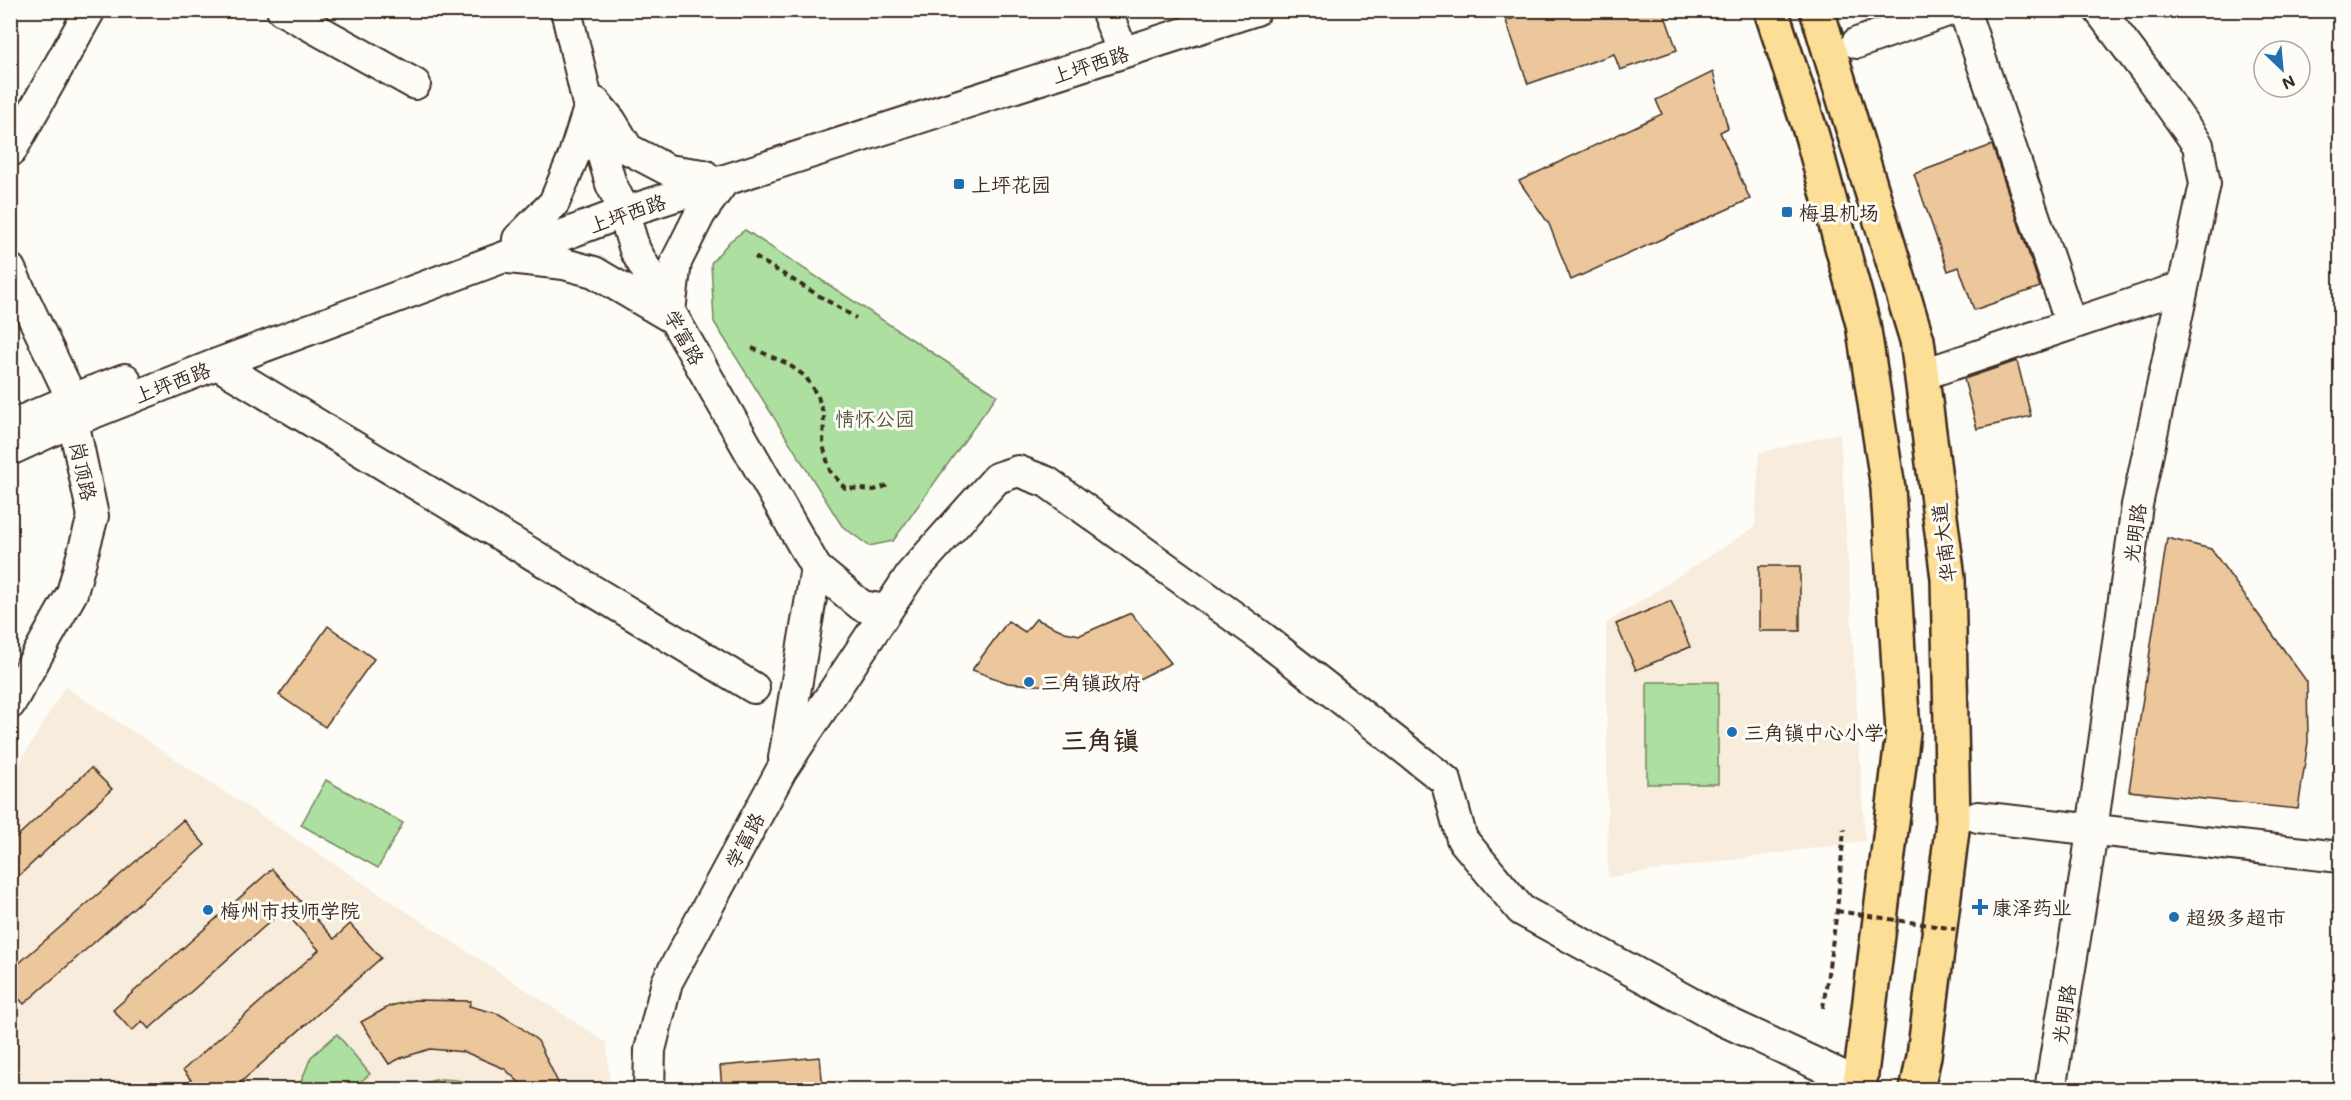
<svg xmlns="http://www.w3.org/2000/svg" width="2351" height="1100" font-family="Mali,'LXGW WenKai TC',sans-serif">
  <rect width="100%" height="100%" fill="#fdfcf7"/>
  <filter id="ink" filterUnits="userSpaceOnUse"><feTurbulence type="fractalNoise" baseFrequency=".0167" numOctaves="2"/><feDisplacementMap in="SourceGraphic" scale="12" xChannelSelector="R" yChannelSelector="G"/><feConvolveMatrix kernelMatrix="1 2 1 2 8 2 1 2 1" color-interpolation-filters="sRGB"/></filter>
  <g filter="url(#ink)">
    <path fill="#f8ecdc" d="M1840,433L1865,841L1608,877L1606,623L1755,527L1759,453Z
      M65,687L607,1043L610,1089H11L10,778Z"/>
    <path fill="#addfa0" stroke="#74845f" stroke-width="1.5" d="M745,230L997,395L893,541L869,546L842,526L714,322L711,263L730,241Z
      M1647,682H1718V784H1647Z
      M326,780L403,823L378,868L301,825Z
      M337,1034L370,1074L359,1083L356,1089H298L311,1057Z
      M440,1079C459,1079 473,1082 490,1089H408L423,1083Z"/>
    <path fill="#ecc79c" stroke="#3b2a1e" stroke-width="1.5" d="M1536,10H1663L1677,50L1620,70L1614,54L1528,84L1506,21Z
      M1713,72L1728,128L1720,132L1750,199L1571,280L1549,224L1519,181L1662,114L1656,100Z
      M1992,145L2040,287L1974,310L1959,267L1948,271L1914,174Z
      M2017,361L2031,416L1977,429L1964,379Z
      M2167,538L2211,549L2307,682L2308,742L2298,809L2129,791Z
      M1759,566H1800V631H1759Z
      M1671,601L1690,647L1636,670L1616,624Z
      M1131,613L1171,663L1137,680L1117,685L1100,686L1031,685L1008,683L972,670L1008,621L1025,632L1036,619L1065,632L1080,635Z
      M328,626L374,659L325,727L279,695Z
      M91,768L112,789L10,884V843Z
      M183,820L205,845L24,1004L10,989V971Z
      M272,869L334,939L350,924L381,958L233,1089H180L191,1080L183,1070L319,950L283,910L149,1029L142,1021L132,1031L113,1010Z
      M414,1000L471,1001L469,1006L499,1014L519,1026L538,1041L561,1089H526L505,1069L465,1052L430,1049L401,1058L389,1064L361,1022L390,1006Z
      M820,1057L823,1089H722L720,1066Z"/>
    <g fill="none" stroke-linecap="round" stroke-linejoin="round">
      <g stroke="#3b2a1e" stroke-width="34">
        <path id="minor" d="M282,10L415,84
          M566,10L589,108L611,184L620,202L635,250L816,568L862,606L886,610
          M1106,10L1119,43
          M1964,10L2071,324
          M1857,43L1950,10
          M596,103L611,121L628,149L668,170L704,175
          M11,151L90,10
          M518,239L554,203L573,158L589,108
          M509,258L564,264L594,272L674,319
          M10,269L72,399L73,421L93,516L72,593L10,704
          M670,311L676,262L700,214L724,181
          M217,364L754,688
          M1921,375L2182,287
          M10,426L72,399L125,379
          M10,450L73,421L217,364L622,213L1256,10
          M784,758L816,568
          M1978,817L2340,857
          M649,1090L650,1050L667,982L781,771L911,574L997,478L1018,471L1047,482L1262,637L1446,781L1462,839L1521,910L1720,1019L1860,1084
          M2050,1090L2088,859L2137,505L2205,184L2198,145L2152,80L2099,10"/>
      </g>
      <g stroke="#3b2a1e" stroke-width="38">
        <path id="major" d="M1771,10L1812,136L1863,324L1888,488L1903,732L1859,1090
          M1817,10L1917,340L1948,578L1953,822L1924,1056L1917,1090"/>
      </g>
      <path stroke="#3b2a1e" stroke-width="4" stroke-dasharray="6 4.5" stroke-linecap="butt" d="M755,257L856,318
        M752,348L788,364L806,377L818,397L824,415L823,445L830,471L845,488L874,490L889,485
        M1823,1008L1837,911L1844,829"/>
      <use href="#minor" stroke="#fdfcf7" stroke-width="30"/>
      <use href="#major" stroke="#fdde96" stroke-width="33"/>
      <path stroke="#3b2a1e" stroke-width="4" stroke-dasharray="6 4.5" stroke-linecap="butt" d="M1837,911L1955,929"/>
    </g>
  </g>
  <g fill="#1f6fb2" stroke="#fdfcf7" stroke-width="2">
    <rect x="953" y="178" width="12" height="12" rx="3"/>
    <rect x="1781" y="206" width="12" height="12" rx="3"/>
    <circle cx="1029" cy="682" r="6"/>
    <circle cx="1732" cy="732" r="6"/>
    <path d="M1977 898h6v6h6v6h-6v6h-6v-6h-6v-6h6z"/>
    <circle cx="208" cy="910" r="6"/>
    <circle cx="2174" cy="917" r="6"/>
  </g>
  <g text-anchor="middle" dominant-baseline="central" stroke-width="6" stroke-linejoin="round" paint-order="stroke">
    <g font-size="20" fill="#3b2a1e" stroke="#fdfcf7">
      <text transform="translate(1090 64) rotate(-18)">上坪西路</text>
      <text transform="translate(627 213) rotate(-19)">上坪西路</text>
      <text transform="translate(685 337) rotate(61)">学富路</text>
      <text transform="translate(172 382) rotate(-21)">上坪西路</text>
      <text transform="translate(84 471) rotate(78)">岗顶路</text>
      <text transform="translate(2134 533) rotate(-82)">光明路</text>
      <text transform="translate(1943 543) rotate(-97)">华南大道</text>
      <text transform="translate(744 840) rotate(-62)">学富路</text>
      <text transform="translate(2063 1014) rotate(-81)">光明路</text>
    </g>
    <g font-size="20" fill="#3b2a1e" stroke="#fdfcf7" text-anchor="start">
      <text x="971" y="184">上坪花园</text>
      <text x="1799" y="212">梅县机场</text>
      <text x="1041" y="682">三角镇政府</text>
      <text x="1744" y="732">三角镇中心小学</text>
      <text x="1992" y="907">康泽药业</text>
      <text x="220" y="910">梅州市技师学院</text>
      <text x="2186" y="917">超级多超市</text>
    </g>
    <g font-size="20" fill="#58573e" stroke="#fdfcf7">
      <text x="875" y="418">情怀公园</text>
    </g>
    <g font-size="26" font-weight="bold" fill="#3b2a1e" stroke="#fdfcf7">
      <text x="1100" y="740">三角镇</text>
    </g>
  </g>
  <rect width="2351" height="1100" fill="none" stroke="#fdfcf7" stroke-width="36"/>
  <rect x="18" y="18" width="2315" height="1064" fill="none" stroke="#3b2a1e" stroke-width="2" filter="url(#ink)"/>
  <g transform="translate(2282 69) rotate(154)"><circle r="28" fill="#fdfcf7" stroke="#afa8a0" stroke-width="1.5"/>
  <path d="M0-4.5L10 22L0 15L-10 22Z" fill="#1f6fb2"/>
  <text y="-9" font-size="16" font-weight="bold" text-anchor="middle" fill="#3b2a1e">N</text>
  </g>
</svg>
